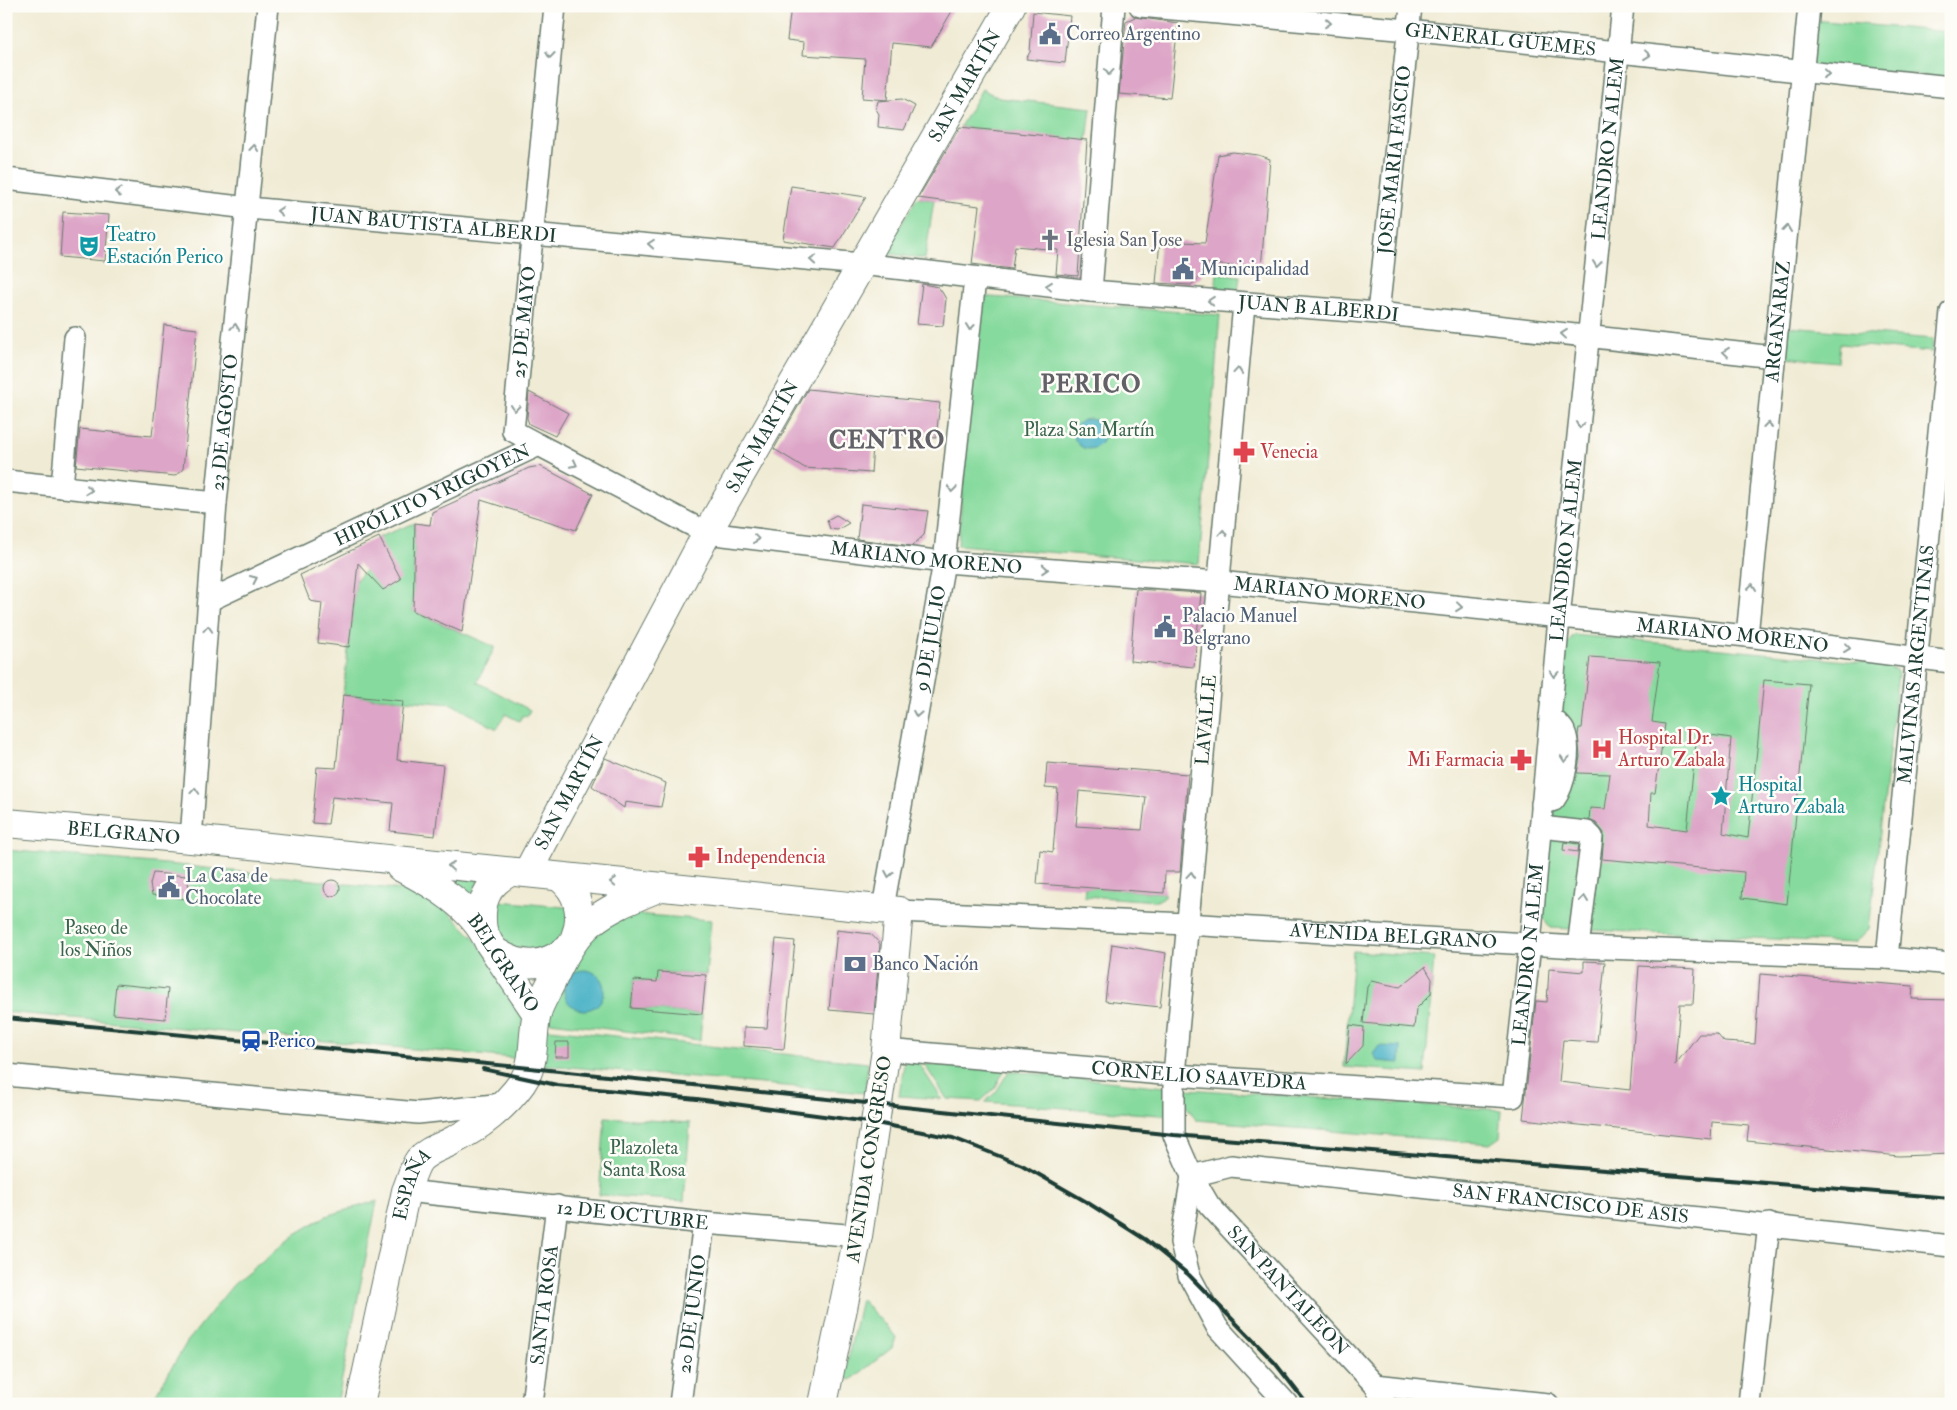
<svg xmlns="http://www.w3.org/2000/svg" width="1957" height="1410" font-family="'IM FELL Double Pica',serif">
  <rect width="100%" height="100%" fill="#fdfcf7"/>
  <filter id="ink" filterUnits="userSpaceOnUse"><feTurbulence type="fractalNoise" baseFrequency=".02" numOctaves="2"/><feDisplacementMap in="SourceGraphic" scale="10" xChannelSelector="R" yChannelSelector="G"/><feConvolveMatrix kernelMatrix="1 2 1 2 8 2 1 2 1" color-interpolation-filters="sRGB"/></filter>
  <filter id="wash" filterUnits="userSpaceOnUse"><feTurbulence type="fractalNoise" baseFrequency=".0096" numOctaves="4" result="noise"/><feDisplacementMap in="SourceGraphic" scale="20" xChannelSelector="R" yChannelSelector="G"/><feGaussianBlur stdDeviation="1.12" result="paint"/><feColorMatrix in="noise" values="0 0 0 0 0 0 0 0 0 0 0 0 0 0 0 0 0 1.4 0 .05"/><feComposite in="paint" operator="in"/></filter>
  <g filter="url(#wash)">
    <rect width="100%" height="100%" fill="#f0ebd4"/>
    <path fill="#86da9d" stroke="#528c68" d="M1812,20L1951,32V78L1807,66Z
      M982,89L999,98L1091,108L1087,141L960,127Z
      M917,198L934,200L925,259L884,253Z
      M1217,273L1240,276L1238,291L1215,288Z
      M978,296L1220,315L1199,564L958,545Z
      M1777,326L1933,339L1932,352L1840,344L1838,362L1774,356Z
      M415,523L413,611L495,647L477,682L530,710L527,717L523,715L519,721L505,714L497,729L452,704L343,695L356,580L365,571L379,537Z
      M1951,591V635L1946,629Z
      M1574,635L1888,665L1898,673L1869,929L1854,943L1551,928L1540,914L1563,648Z
      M6,850L188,866L420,892L441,904L473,937L523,1003L524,1059L6,1012Z
      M429,870L482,873L469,902Z
      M1085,887L1164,893V897L1157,901L1084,896Z
      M488,900L575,908L561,950L504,953Z
      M620,913L711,920L706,975L659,972L657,982L634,980L631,1008L702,1014L700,1040L542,1021L569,955Z
      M1353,951L1434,957L1425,1073L1344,1067Z
      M540,1028L868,1063L865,1093L535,1064Z
      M916,1060L919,1064L942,1099L899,1096L904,1064L906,1061Z
      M924,1064L1005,1069L995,1088L981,1101L947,1099Z
      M1009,1071L1165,1087L1173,1116L985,1102L996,1092Z
      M1186,1089L1502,1110L1500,1137L1490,1144L1196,1120L1186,1105Z
      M605,1117L690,1123L684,1201L599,1195Z
      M377,1201L337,1404H150L187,1342L233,1285L294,1235L326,1216Z
      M861,1299L896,1337L893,1347L851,1380L844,1376Z"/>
    <path fill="#48b2c6" stroke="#34787d" d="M1074 434a15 15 0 1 1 30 0a15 15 0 1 1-30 0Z
      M564 990a20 20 0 1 1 40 0a20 20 0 1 1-40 0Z
      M1379,1046L1401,1047L1400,1063L1378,1061L1373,1054Z"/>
    <g id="blocks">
      <path fill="#dda5c7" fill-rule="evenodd" d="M791,6H955L931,47L892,43L887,100L862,98L865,59L803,55L804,42L787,40Z
        M1033,12L1070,16L1065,63L1026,59L1030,52Z
        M1135,17L1178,23L1170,98L1119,94L1126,21Z
        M902,99L915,106L904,130L878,127L879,114L876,109L878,101Z
        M960,127L1087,140L1078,276L1056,274L1058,250L1015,246L1012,269L972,264L979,206L918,198Z
        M1233,152L1258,155L1270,159L1261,269L1202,263L1201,276L1191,285L1156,283L1160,241L1205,243L1218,155Z
        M791,186L866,197L835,248L783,240Z
        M63,212L109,215L105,261L60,257Z
        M922,284L938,287L942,292L946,299L943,326L917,324Z
        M164,325L197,329L183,469L175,476L76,466L80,429L152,436Z
        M808,389L940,403L936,438L874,432L871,473L805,468L774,449Z
        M529,392L568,413L555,436L529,424L527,418Z
        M540,466L593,494L576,530L481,500L462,632L413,611L415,523L430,525L432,512L529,468Z
        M861,504L928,511L924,535L912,546L857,539Z
        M836,515L838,516L849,523L837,530L830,529L827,520Z
        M379,537L401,579L383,590L358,563L349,647L318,643L322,603L310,601L300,575Z
        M1136,589L1201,593L1194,667L1130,661Z
        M1590,657L1660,662L1652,722L1665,724L1655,793H1651L1649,825L1687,830L1697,733L1731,738L1723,833L1748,838L1764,680L1809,684L1787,904L1742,898L1744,872L1602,859L1604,833L1596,823L1589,820L1590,808L1605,809L1610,774L1577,773L1580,757L1578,735L1579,728H1582Z
        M343,695L403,701L397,760L443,765L435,836L390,831L393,803L332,797L328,824L312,823L317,767L336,768Z
        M605,758L666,783L661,807L625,802L624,808L592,786Z
        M1047,763L1188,774L1180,872H1165L1164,893L1037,884L1040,850L1053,852L1058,789L1045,788ZM1079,791L1146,797L1142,830L1076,826Z
        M1564,842L1579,844L1578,852L1563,850Z
        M153,873L187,876L189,888L186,899L152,895L150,884Z
        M324 888a8 8 0 1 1 16 0a8 8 0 1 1-16 0Z
        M837,930L871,934L880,944L874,1014L829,1010Z
        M776,939L795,941L784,1049L744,1046V1027L767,1028Z
        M1112,944L1166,953L1160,1007L1105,1001Z
        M1584,961L1605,962L1597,1042L1563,1040L1559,1082L1630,1090L1639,966L1695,969L1693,1004H1680L1675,1065L1699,1034H1717L1724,1042L1755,1044L1760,974L1913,986L1912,999L1951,1000V1154L1899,1156L1747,1141L1749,1125L1712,1122L1711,1139L1523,1119L1536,1001L1547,1002L1549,969L1584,972Z
        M1425,967L1432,979L1431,994L1416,1009L1414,1028L1363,1023L1367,987L1371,981L1400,987Z
        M658,972L706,975L702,1014L631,1008L634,980L657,982Z
        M116,984L168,989L165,1019L113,1014Z
        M1350,1025L1364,1027L1363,1046L1346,1064Z
        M556,1042H569V1057H555Z"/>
    </g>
  </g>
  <g filter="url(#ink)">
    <use href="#blocks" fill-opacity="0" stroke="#687a6c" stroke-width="1"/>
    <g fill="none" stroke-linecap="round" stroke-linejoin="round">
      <g stroke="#687a6c" stroke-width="24">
        <g id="minor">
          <path id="s1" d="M1140,6L1408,30L1951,87"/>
          <path id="s2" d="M6,179L248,208L861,264L1091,291L1378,313L1774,357"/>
          <path d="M1091,291L1114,6"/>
          <path id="s3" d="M1244,304L1174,1075V1135L1192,1176L1209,1205L1375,1385L1385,1404"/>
          <path id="s4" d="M1378,313L1411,6"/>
          <path id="s5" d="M539,445L513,431L555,6"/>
          <path d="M6,481L216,503"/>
          <path d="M62,487L75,338"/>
          <path id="s6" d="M210,600L539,445L707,533L944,562L1219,582L1747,636L1951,662"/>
          <path id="s7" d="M1747,636L1809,6"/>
          <path d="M1542,804L1554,800C1565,785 1572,748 1564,731C1561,725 1555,721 1550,717"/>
          <path d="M1540,827L1587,832L1592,837L1578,947"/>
          <path id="s8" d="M191,839L216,503L268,6"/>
          <path id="s9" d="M883,908L944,562L975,279"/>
          <path id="s10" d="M899,911L1186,924L1578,947L1887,958L1951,964"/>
          <path id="s11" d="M1887,958L1951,312"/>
          <path id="s12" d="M886,1050L1174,1075L1513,1097L1530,944L1559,618L1623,6"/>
          <path d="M6,1075L418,1113L504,1104"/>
          <path id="s13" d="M1192,1176L1231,1166L1951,1246"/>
          <path d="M1192,1176L1181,1242L1189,1275L1217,1327L1287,1404"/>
          <path id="s14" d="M406,1191L704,1223L858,1236"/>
          <path d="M1375,1385L1548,1404"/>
          <path id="s15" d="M532,1404L557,1206"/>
          <path id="s16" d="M680,1404L704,1223"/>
          <path d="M1749,1404L1769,1224"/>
        </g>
      </g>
      <g stroke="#687a6c" stroke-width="30">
        <g id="major">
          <path id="s17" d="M6,823L191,839L899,911L886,1050L858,1236L823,1404"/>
          <path id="s18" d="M400,867C434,884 473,907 489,943L537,1014"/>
          <path id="s19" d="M527,873L707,533L1011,6"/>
          <path d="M559,877C578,891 584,914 575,937"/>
          <path d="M483,931C479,904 485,884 511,872"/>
          <path d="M498,953C522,968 543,967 565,951"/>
          <path id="s20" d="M360,1404L406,1191C410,1182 413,1168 419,1160C428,1150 441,1147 452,1141C478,1128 505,1107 522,1083C537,1061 531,1037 537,1013C540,1002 548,990 553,979C579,920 601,912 658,888"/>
        </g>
      </g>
      <use href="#minor" stroke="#fff" stroke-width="21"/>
      <use href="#major" stroke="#fff" stroke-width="28"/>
      <path stroke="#1f3d34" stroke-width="4" d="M6,1018L530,1068L1174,1135L1951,1198
        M483,1069L557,1085L697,1099L876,1123L953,1138L1022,1165L1085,1201L1146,1240L1189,1275L1275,1363L1307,1404"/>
    </g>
    <defs><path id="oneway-chevron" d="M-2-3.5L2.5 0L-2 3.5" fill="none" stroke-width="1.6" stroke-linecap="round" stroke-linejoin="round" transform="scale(1.25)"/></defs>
    <g stroke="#8f9e9a">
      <use href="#oneway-chevron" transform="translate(1328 23) rotate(5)"/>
      <use href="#oneway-chevron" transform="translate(550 55) rotate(96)"/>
      <use href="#oneway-chevron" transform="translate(1647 55) rotate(6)"/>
      <use href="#oneway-chevron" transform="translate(1109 72) rotate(95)"/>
      <use href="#oneway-chevron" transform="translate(1826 74) rotate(6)"/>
      <use href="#oneway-chevron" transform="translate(254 148) rotate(-84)"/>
      <use href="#oneway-chevron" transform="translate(118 192) rotate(-173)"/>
      <use href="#oneway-chevron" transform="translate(280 211) rotate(-175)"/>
      <use href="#oneway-chevron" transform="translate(1787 229) rotate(-84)"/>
      <use href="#oneway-chevron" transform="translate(651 244) rotate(-175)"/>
      <use href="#oneway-chevron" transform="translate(813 260) rotate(-175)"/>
      <use href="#oneway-chevron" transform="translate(1597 264) rotate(96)"/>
      <use href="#oneway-chevron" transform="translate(1049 286) rotate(-174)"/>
      <use href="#oneway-chevron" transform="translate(1211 301) rotate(-175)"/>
      <use href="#oneway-chevron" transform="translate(235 327) rotate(-84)"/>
      <use href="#oneway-chevron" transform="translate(970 327) rotate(96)"/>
      <use href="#oneway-chevron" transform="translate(1564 334) rotate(-174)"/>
      <use href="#oneway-chevron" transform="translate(1726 352) rotate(-174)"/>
      <use href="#oneway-chevron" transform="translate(1238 371) rotate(-85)"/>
      <use href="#oneway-chevron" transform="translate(515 408) rotate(96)"/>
      <use href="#oneway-chevron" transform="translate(1580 425) rotate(96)"/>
      <use href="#oneway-chevron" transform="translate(1768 425) rotate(-84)"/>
      <use href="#oneway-chevron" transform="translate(574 464) rotate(27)"/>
      <use href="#oneway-chevron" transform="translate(952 489) rotate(96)"/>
      <use href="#oneway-chevron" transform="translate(89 490) rotate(6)"/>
      <use href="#oneway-chevron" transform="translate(1223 533) rotate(-85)"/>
      <use href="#oneway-chevron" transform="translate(756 539) rotate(7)"/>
      <use href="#oneway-chevron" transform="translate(1045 569) rotate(4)"/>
      <use href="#oneway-chevron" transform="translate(254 579) rotate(-25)"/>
      <use href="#oneway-chevron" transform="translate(1752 587) rotate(-84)"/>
      <use href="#oneway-chevron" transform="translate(1459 607) rotate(6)"/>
      <use href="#oneway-chevron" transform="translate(208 629) rotate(-86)"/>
      <use href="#oneway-chevron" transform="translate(1847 648) rotate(7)"/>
      <use href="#oneway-chevron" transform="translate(1554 674) rotate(95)"/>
      <use href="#oneway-chevron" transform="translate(917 714) rotate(100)"/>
      <use href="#oneway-chevron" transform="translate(1565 759) rotate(95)"/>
      <use href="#oneway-chevron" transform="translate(195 791) rotate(-86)"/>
      <use href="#oneway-chevron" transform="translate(451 866) rotate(-174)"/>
      <use href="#oneway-chevron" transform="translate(889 874) rotate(100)"/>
      <use href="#oneway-chevron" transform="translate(1191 875) rotate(-85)"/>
      <use href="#oneway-chevron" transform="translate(613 882) rotate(-175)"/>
      <use href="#oneway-chevron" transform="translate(1584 899) rotate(-83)"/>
    </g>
  </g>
  <defs>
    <g id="civic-bare" transform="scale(1.725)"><path d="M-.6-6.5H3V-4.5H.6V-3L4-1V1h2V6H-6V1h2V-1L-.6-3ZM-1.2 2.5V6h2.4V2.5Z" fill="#5c6f8a" stroke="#fdfcf7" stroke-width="2.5" paint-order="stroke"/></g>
    <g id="church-bare" transform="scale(1.725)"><path d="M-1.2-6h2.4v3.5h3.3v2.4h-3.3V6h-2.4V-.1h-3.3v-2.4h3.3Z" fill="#6b7280" stroke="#fdfcf7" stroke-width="2.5" paint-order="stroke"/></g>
    <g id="theatre-bare" transform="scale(1.725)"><path d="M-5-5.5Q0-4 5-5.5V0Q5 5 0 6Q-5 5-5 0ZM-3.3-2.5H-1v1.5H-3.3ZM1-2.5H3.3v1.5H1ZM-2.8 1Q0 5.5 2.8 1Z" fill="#0f9aa8" stroke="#fdfcf7" stroke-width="2.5" paint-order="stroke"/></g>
    <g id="pharmacy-bare" transform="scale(1.725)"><path d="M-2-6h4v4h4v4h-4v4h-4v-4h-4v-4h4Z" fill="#e0444e" stroke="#fdfcf7" stroke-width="2.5" paint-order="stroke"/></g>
    <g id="hospital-bare" transform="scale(1.725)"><path d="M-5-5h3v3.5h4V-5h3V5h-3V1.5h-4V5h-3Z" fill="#e0444e" stroke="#fdfcf7" stroke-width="2.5" paint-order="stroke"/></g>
    <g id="sight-bare" transform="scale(1.725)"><path d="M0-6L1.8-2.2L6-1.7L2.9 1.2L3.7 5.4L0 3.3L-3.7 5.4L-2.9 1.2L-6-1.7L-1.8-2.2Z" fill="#0f9aa8" stroke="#fdfcf7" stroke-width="2.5" paint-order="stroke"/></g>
    <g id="bank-bare" transform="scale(1.725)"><path d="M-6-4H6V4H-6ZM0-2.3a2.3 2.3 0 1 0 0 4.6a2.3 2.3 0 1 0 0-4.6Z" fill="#5c6f8a" stroke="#fdfcf7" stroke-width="2.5" paint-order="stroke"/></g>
    <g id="station-bare" transform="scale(1.725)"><path d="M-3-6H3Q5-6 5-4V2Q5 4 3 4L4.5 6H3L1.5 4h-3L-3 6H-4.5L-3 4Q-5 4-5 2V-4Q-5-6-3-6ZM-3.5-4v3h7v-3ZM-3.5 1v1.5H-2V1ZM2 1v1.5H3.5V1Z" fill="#1a4fb4" stroke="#fdfcf7" stroke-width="2.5" paint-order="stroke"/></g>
  </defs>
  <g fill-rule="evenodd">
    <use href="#civic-bare" x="1050" y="34"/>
    <use href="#church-bare" x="1050" y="240"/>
    <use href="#theatre-bare" x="89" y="246"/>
    <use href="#civic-bare" x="1183" y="269"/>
    <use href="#pharmacy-bare" x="1244" y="452"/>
    <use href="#civic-bare" x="1165" y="627"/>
    <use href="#hospital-bare" x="1602" y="749"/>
    <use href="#pharmacy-bare" x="1521" y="760"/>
    <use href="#sight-bare" x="1721" y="796"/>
    <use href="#pharmacy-bare" x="699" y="857"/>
    <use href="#civic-bare" x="169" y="887"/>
    <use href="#bank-bare" x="855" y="964"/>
    <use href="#station-bare" x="251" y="1041"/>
  </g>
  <g text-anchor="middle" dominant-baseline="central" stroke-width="5" stroke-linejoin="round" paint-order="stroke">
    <g font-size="19" fill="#4e5e75" stroke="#fdfcf7" text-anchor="start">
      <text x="1066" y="34">Correo Argentino</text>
      <text x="1200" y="269">Municipalidad</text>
      <text x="1182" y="616">Palacio Manuel<tspan x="1182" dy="22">Belgrano</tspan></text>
      <text x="185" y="876">La Casa de<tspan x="185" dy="22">Chocolate</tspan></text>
      <text x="872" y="964">Banco Nación</text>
    </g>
    <g font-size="19" fill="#1f3d34" stroke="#fdfcf7">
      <text stroke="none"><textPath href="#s1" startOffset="362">GENERAL GÜEMES</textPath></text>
      <text stroke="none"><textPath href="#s19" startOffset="901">SAN MARTÍN</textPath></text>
      <text stroke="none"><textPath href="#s12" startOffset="1582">LEANDRO N ALEM</textPath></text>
      <text stroke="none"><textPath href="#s4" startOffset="154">JOSE MARIA FASCIO</textPath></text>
      <text stroke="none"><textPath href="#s2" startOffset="430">JUAN BAUTISTA ALBERDI</textPath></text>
      <text stroke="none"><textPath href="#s2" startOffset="1319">JUAN B ALBERDI</textPath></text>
      <text stroke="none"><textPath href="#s7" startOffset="316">ARGAÑARAZ</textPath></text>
      <text stroke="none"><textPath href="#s5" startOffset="139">25 DE MAYO</textPath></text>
      <text stroke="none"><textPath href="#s8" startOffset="418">23 DE AGOSTO</textPath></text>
      <text stroke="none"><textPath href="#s19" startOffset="496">SAN MARTÍN</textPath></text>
      <text stroke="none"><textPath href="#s6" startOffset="246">HIPÓLITO YRIGOYEN</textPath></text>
      <text stroke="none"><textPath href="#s12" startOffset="1178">LEANDRO N ALEM</textPath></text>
      <text stroke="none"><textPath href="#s6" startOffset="774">MARIANO MORENO</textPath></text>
      <text stroke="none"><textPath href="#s6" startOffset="1179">MARIANO MORENO</textPath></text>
      <text stroke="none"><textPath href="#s6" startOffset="1584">MARIANO MORENO</textPath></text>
      <text stroke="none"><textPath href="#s9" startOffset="274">9 DE JULIO</textPath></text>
      <text stroke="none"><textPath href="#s11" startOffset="295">MALVINAS ARGENTINAS</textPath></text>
      <text transform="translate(1206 720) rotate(-85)">LAVALLE</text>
      <text stroke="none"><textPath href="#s19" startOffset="91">SAN MARTÍN</textPath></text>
      <text stroke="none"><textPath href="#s17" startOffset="118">BELGRANO</textPath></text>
      <text stroke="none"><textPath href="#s10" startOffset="495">AVENIDA BELGRANO</textPath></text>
      <text stroke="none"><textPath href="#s12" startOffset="772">LEANDRO N ALEM</textPath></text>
      <text stroke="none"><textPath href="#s18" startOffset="144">BELGRANO</textPath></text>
      <text stroke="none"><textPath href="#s12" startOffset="314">CORNELIO SAAVEDRA</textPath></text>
      <text transform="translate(869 1159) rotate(-81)">AVENIDA CONGRESO</text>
      <text stroke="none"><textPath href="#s20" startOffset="226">ESPAÑA</textPath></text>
      <text stroke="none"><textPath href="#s13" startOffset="382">SAN FRANCISCO DE ASIS</textPath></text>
      <text stroke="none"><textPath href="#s14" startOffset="228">12 DE OCTUBRE</textPath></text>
      <text stroke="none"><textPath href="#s3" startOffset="1029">SAN PANTALEON</textPath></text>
      <text stroke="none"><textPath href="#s15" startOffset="100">SANTA ROSA</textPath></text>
      <text stroke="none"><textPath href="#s16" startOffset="91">20 DE JUNIO</textPath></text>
    </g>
    <g font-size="19" fill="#0d838f" stroke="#fdfcf7" text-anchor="start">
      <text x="106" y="235">Teatro<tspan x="106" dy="22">Estación Perico</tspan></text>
      <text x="1738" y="785">Hospital<tspan x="1738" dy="22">Arturo Zabala</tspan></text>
    </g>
    <g font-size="19" fill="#5b616d" stroke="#fdfcf7" text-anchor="start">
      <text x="1066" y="240">Iglesia San Jose</text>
    </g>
    <g font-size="19" fill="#39644e" stroke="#fdfcf7">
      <text x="1089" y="430">Plaza San Martín</text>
      <text x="96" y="928">Paseo de<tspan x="96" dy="22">los Niños</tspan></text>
      <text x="644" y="1148">Plazoleta<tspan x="644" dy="22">Santa Rosa</tspan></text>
    </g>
    <g font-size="19" fill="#be3a42" stroke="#fdfcf7" text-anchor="start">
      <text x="1260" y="452">Venecia</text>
      <text x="1618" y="738">Hospital Dr.<tspan x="1618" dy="22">Arturo Zabala</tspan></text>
      <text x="1504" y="760" text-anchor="end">Mi Farmacia</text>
      <text x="716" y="857">Independencia</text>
    </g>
    <g font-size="19" fill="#164399" stroke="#fdfcf7" text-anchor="start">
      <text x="268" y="1041">Perico</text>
    </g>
    <g font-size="24" font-weight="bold" letter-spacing="1" fill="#626167" stroke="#fdfcf7">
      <text x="1091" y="384">PERICO</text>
      <text x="887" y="440">CENTRO</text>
    </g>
  </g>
  <rect width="1957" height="1410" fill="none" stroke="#fdfcf7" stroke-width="25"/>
</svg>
